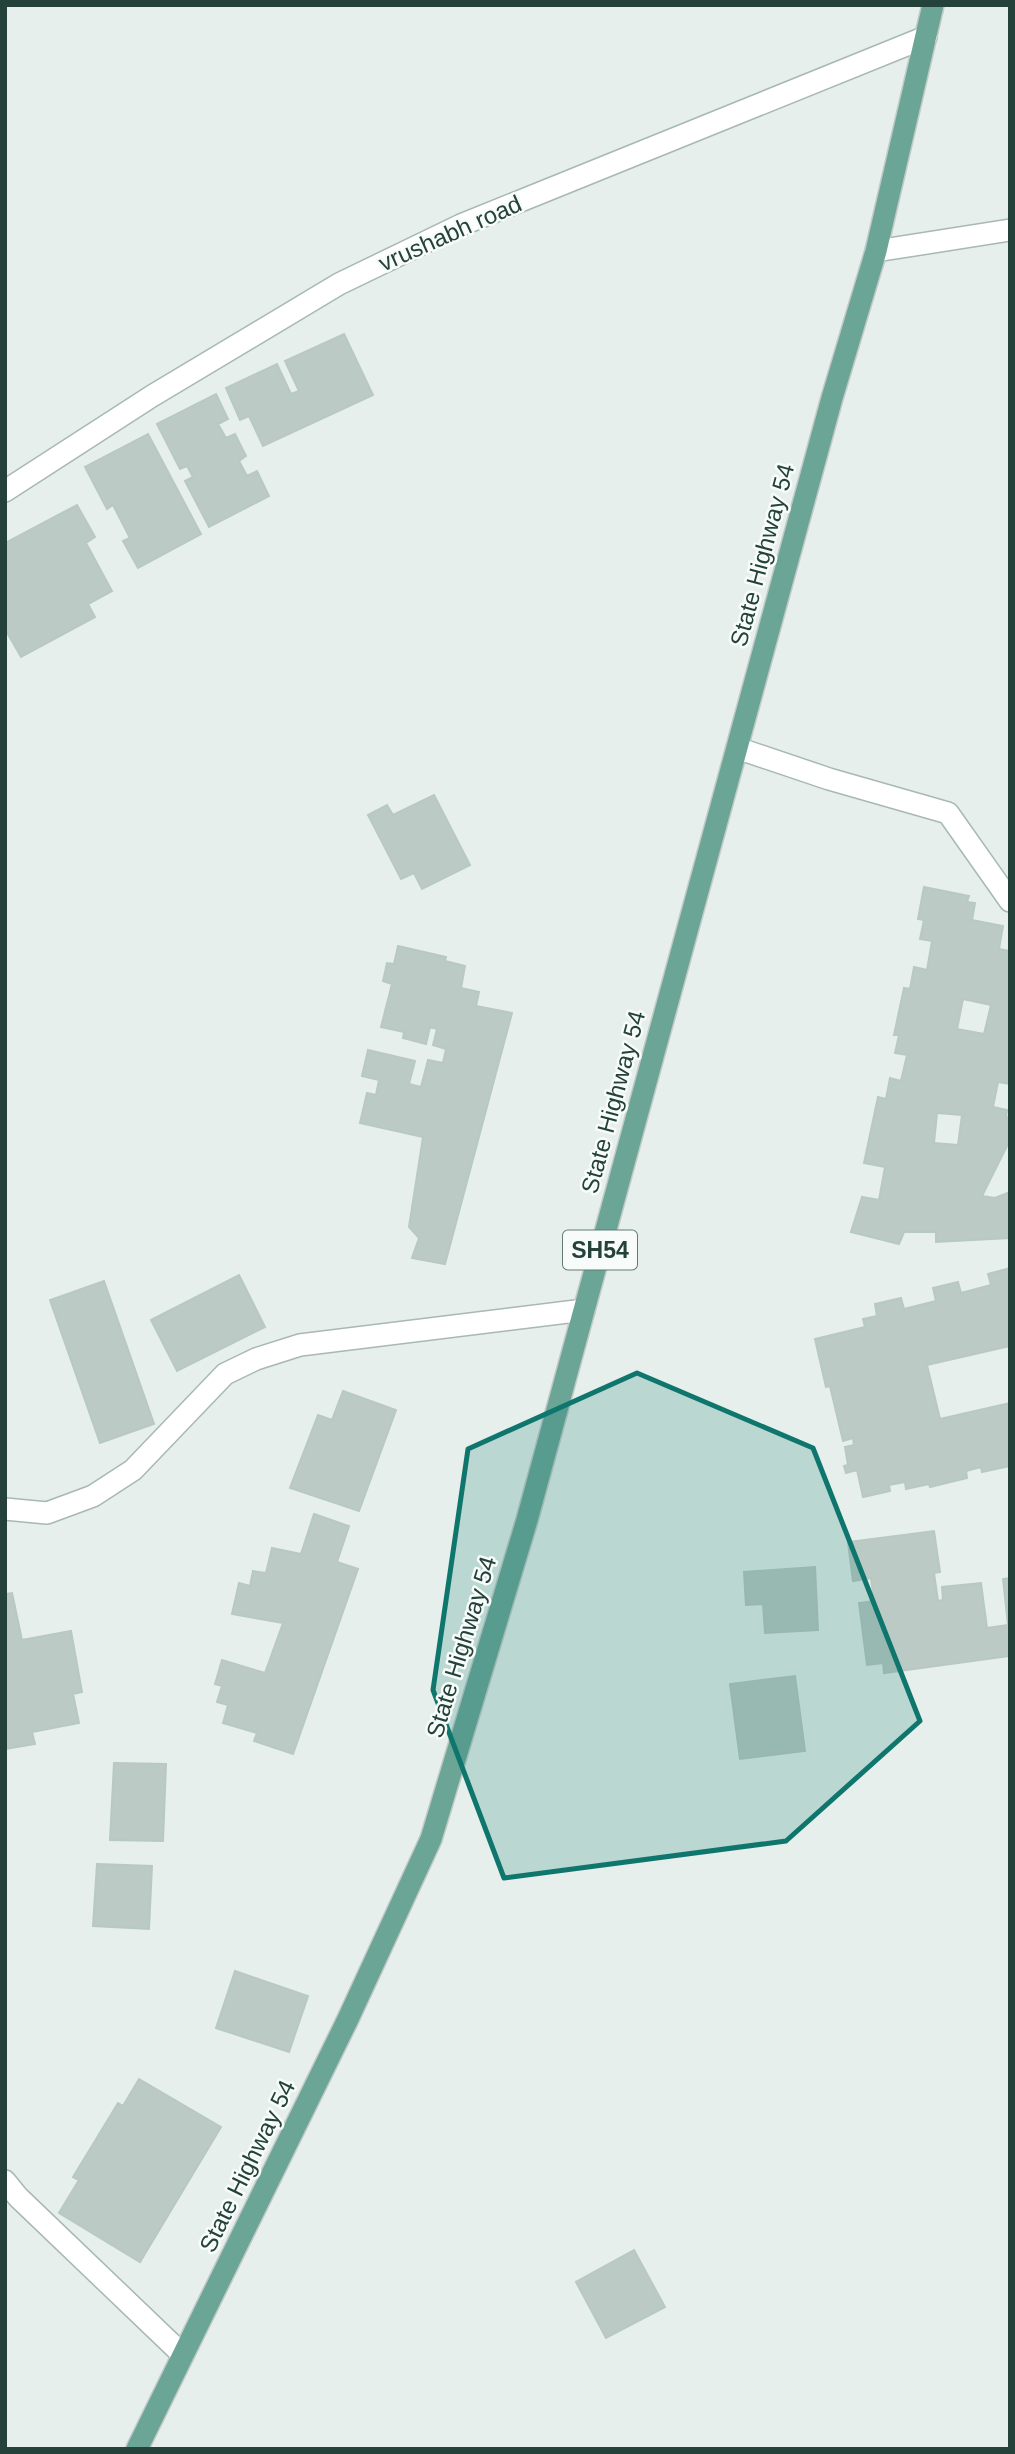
<svg xmlns="http://www.w3.org/2000/svg" width="1015" height="2454" font-family="Helvetica,sans-serif">
  <rect width="100%" height="100%" fill="#e6efeb"/>
  <path fill="#bbcac4" stroke="#b8c9c2" stroke-width="2" fill-rule="evenodd" d="M344,334L373,395L263,446L249,416L240,420L226,388L277,364L291,394L299,391L285,361Z
    M216,394L228,419L218,424L226,438L235,434L246,456L239,461L247,476L257,471L269,496L209,527L185,481L193,477L187,466L180,469L157,424Z
    M148,434L201,534L138,568L123,541L130,538L113,505L107,509L85,467Z
    M77,505L95,537L86,543L112,591L88,604L95,617L21,657L5,629V543Z
    M434,795L470,865L422,889L414,873L401,879L368,815L387,805L393,815Z
    M924,887L969,896L967,902L975,903L972,920L1003,926L999,949L1010,951V1084L998,1082L993,1107L1007,1110L1006,1117L1010,1118V1140L982,1196L995,1198L1010,1192V1238L936,1242V1232H904L899,1244L851,1232L862,1197L879,1200L885,1167L864,1163L878,1097L886,1099L890,1078L901,1081L907,1055L895,1053L899,1035H894L904,988L910,989L914,967L927,970L932,941L920,939L924,920L918,919ZM963,999L991,1005L984,1034L957,1029ZM937,1113L962,1115L958,1145L934,1143Z
    M398,946L446,957L445,961L465,966L461,988L479,992L476,1006L512,1013L445,1264L412,1258L419,1238L409,1227L423,1137L360,1123L367,1093L376,1095L379,1080L362,1076L368,1050L415,1061L409,1084L421,1087L428,1060L443,1063L446,1049L433,1045L437,1029L430,1027L426,1044L403,1038L404,1032L381,1027L392,984L383,981L387,963L394,964Z
    M1010,1268V1346L927,1365L940,1419L1010,1403V1466L982,1472L981,1467L966,1471L967,1478L930,1487L929,1484L906,1489L905,1482L889,1485L890,1491L863,1497L857,1470L846,1473L844,1466L848,1465L845,1447L854,1445L853,1438L843,1441L830,1386L826,1387L815,1339L865,1327L863,1319L877,1316L875,1304L901,1298L904,1309L936,1301L933,1288L958,1282L961,1293L991,1285L988,1274Z
    M239,1275L265,1327L177,1371L151,1320Z
    M104,1281L154,1424L100,1443L50,1300Z
    M343,1391L396,1410L359,1511L290,1488L318,1415L332,1420Z
    M314,1514L349,1526L337,1562L358,1569L293,1754L254,1741L257,1733L223,1723L228,1705L217,1702L222,1686L215,1684L222,1660L265,1673L283,1623L232,1614L239,1583L250,1586L253,1571L266,1573L272,1548L301,1554Z
    M934,1531L940,1572L934,1573L938,1601L943,1600L942,1587L981,1583L987,1628L1008,1625L1003,1579L1010,1578V1656L884,1673L883,1663L867,1665L859,1603L874,1601L871,1578L853,1581L848,1542Z
    M815,1567L818,1630L765,1633L763,1604L746,1605L744,1572Z
    M12,1593L22,1640L71,1631L82,1692L73,1694L79,1723L32,1732L35,1744L5,1749V1594Z
    M795,1676L805,1751L740,1759L730,1684Z
    M114,1763L166,1764L163,1841L110,1840Z
    M97,1864L152,1866L149,1929L93,1926Z
    M235,1971L308,1996L289,2052L216,2028Z
    M139,2079L221,2127L140,2262L59,2213L79,2180L73,2177L118,2103L123,2106Z
    M634,2250L665,2307L606,2338L576,2282Z"/>
  <g fill="none" stroke-linecap="round" stroke-linejoin="round">
    <g stroke="#a8b8b2" stroke-width="24">
      <path id="minor" d="M876,251L1010,230
        M5,491L152,396L339,284L461,225L926,37
        M737,748L829,779L948,813L1010,901
        M5,1509L47,1513L93,1496L133,1470L225,1374L256,1359L300,1345L584,1310
        M5,2181L18,2197L183,2355"/>
    </g>
    <g stroke="#c2cac8" stroke-width="24">
      <path id="primary" d="M137,2449L348,2019L431,1839L527,1520L832,398L876,251L933,5"/>
    </g>
    <use href="#minor" stroke="#fff" stroke-width="21"/>
    <use href="#primary" stroke="#6aa596" stroke-width="21"/>
  </g>
  <path fill="#0f766e" fill-opacity="0.2" stroke="#0f766e" stroke-width="5" stroke-linejoin="round" d="M637,1373L813,1448L920,1721L786,1841L504,1878L433,1690L468,1449Z"/>
  <g text-anchor="middle" dominant-baseline="central" stroke-width="5" stroke-linejoin="round" paint-order="stroke">
    <rect fill="#f7fbf9" stroke="#637a73" stroke-width="2" x="563" y="1230.5" width="74" height="39" rx="5"/>
    <g font-size="23" font-weight="bold" fill="#24423a">
      <text x="600" y="1250">SH54</text>
    </g>
    <g font-size="24" fill="#24423a" stroke="#f7fbf9">
      <text transform="translate(450 233) rotate(-24)">vrushabh road</text>
      <text transform="translate(762 555) rotate(-75)">State Highway 54</text>
      <text transform="translate(613 1102) rotate(-75)">State Highway 54</text>
      <text transform="translate(461 1647) rotate(-73)">State Highway 54</text>
      <text transform="translate(247 2166) rotate(-64)">State Highway 54</text>
    </g>
  </g>
  <rect width="1015" height="2454" fill="none" stroke="#24423a" stroke-width="14"/>
</svg>
